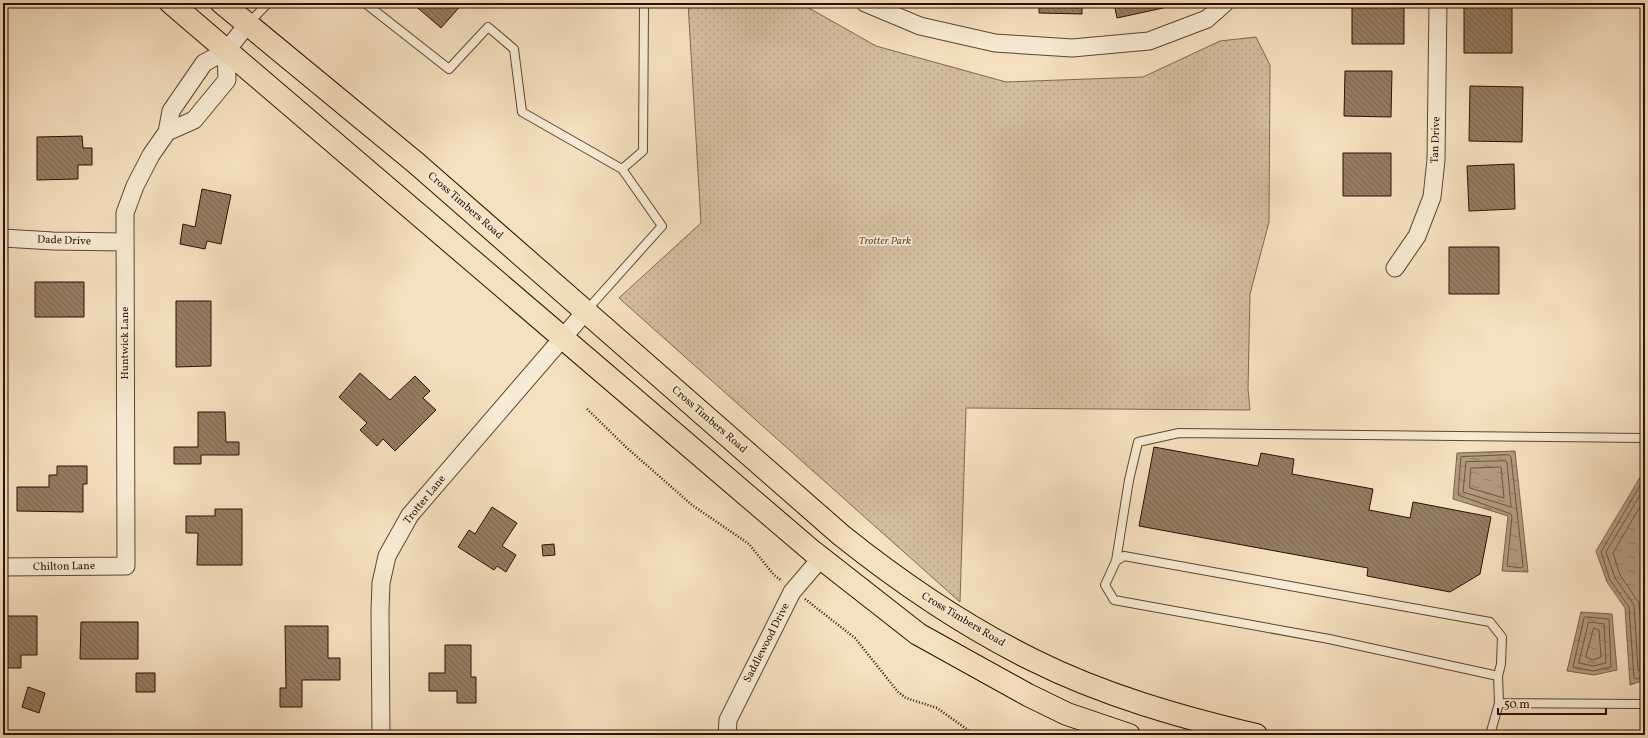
<svg xmlns="http://www.w3.org/2000/svg" width="1648" height="738" font-family="Vollkorn,serif">
  <defs>
    <pattern id="park-dots" width="8" height="8" patternUnits="userSpaceOnUse"><rect width="8" height="8" fill="#d3bd9f"/><path d="M2 2h.1M6 6h.1" fill="none" stroke="#b5a187" stroke-width="1.8" stroke-linecap="round"/></pattern>
    <pattern id="water-ripples" width="26" height="14" patternUnits="userSpaceOnUse"><rect width="26" height="14" fill="#b19a7e"/><path d="M2 4q2-2 4 0t4 0M15 11q2-2 4 0t4 0" fill="none" stroke="#907c65"/></pattern>
    <pattern id="building-back-hatch" width="6" height="6" patternUnits="userSpaceOnUse"><rect width="6" height="6" fill="#957d63"/><path d="M-1 5l2 2M0 0l6 6M5-1l2 2" fill="none" stroke="#7a654f"/></pattern>
  </defs>
  <rect width="100%" height="100%" fill="#f5e0bf"/>
  <filter id="stains"><feTurbulence type="fractalNoise" baseFrequency=".005" numOctaves="4"/><feColorMatrix values="0 0 0 0 .2 0 0 0 0 .09 0 0 0 0 .02 0 0 0 .5 -.17"/></filter>
  <radialGradient id="worn" r=".72"><stop offset=".6" stop-color="#630" stop-opacity="0"/><stop offset="1" stop-color="#630" stop-opacity=".3"/></radialGradient>
  <path fill="url(#park-dots)" stroke="#806750" d="M688,3H800L876,46L1006,82L1143,77L1220,41L1256,37L1270,65L1269,222L1250,294L1248,389L1250,410L966,408L960,602L619,298L701,223Z"/>
  <path fill="url(#water-ripples)" stroke="#7c634c" d="M1515,451L1528,572L1502,571L1508,516L1453,499L1457,453Z
    M1645,469V680L1630,685L1625,608L1607,582L1596,551Z
    M1581,612L1612,614L1617,670L1594,675L1567,671Z"/>
  <g fill="none" stroke-linecap="round" stroke-linejoin="round">
    <path stroke="#6e563f" stroke-width="1" d="M1509,455L1511,457L1523,566L1522,568L1507,566L1512,517L1511,514L1458,495L1461,457Z
      M1505,461L1507,462L1511,507L1463,492L1466,462Z
      M1471,468L1501,467L1504,498L1470,488Z
      M1645,477L1601,552L1610,580L1629,607L1634,678L1636,679L1645,677
      M1645,487L1606,552L1615,578L1634,605L1638,670L1645,672
      M1645,498L1613,553L1620,575L1639,603L1645,665
      M1586,617L1609,619L1611,667L1593,671L1573,667L1584,618Z
      M1589,622L1604,624L1606,663L1593,666L1579,663Z
      M1594,628L1599,630L1601,657L1593,660L1586,657Z"/>
  </g>
  <path fill="url(#building-back-hatch)" stroke="#2c1100" d="M412,3H463L441,28Z
    M1039,3H1082V14L1039,13Z
    M1114,3H1162L1163,8L1117,18Z
    M1352,3H1404V44H1352Z
    M1464,3H1512V53H1464Z
    M1345,71H1392L1391,117L1344,116Z
    M1470,86L1523,87L1522,142L1469,141Z
    M82,136L83,148H92V165H78V179L37,180V137Z
    M1343,153H1391V196H1343Z
    M1514,164L1515,209L1469,211L1467,166Z
    M202,189L231,195L221,244L207,241L205,249L180,244L183,224L195,227Z
    M1449,247H1499V294H1449Z
    M35,282H84V317H35Z
    M176,301H211V366L176,367Z
    M360,373L390,400L415,376L430,391L423,398L436,410L395,451L383,439L377,446L360,430L367,423L339,397Z
    M198,412H225L226,442H239V455H201V464H174V447H198Z
    M1154,447L1258,466L1261,453L1294,459L1292,474L1373,489L1369,510L1410,518L1413,502L1491,517L1480,574L1450,592L1367,576L1368,568L1139,526Z
    M57,466H87V484H83V512L17,511V487H49V475H57Z
    M492,507L517,523L502,546L516,555L506,572L497,566L494,570L458,547L469,530L475,534Z
    M215,509H242V565H197L198,533H186V516H215Z
    M554,544L555,555L543,556L542,545Z
    M3,616H37V655H21V668H3Z
    M81,622H138V659H80Z
    M285,626H328V658H340V680H302V707H280V688H286Z
    M445,645H471V677H476V703H457V691H429V673H445Z
    M136,673H155V692H136Z
    M28,687L45,693L39,713L22,707Z"/>
  <g fill="none" stroke-linecap="round" stroke-linejoin="round">
    <g stroke="#5e4530" stroke-width="10">
      <path id="service" d="M365,3L449,69L488,27L514,49L522,112L622,169
        M249,23L268,3
        M586,311L662,226L622,169L643,151L644,3
        M1124,556L1490,622L1502,637L1501,664L1498,676L1329,639L1114,600L1105,585L1116,561Z
        M1116,561L1129,480L1138,442L1179,433L1645,438
        M1498,676L1499,703
        M1490,735L1499,703L1645,704"/>
    </g>
    <g stroke="#5e4530" stroke-width="19">
      <path id="minor" d="M865,3L920,26L995,43L1072,48L1149,41L1207,19L1225,3
        M167,132L194,120L227,80L226,51
        M3,238L53,241L124,242
        M1395,268L1417,236L1432,197L1436,160L1438,3
        M3,567L126,566L125,213L135,186L151,155L167,132L171,111L204,63L226,51L247,25
        M381,735L380,611L381,583L387,556L410,515L585,312
        M727,735L728,720L792,592L821,558"/>
    </g>
    <g stroke="#2c1100" stroke-width="24">
      <path id="primary" d="M171,3L812,551L918,634L1028,695L1067,714L1129,735
        M222,3L416,163L841,535C901,583 964,626 1033,660C1103,695 1180,717 1256,735"/>
    </g>
    <path stroke="#2c1100" stroke-width="2.5" stroke-dasharray="1 2" stroke-linecap="butt" d="M587,409L626,447L692,505L749,544L774,575L782,581
      M805,599L855,638L898,692L906,698L937,708L975,735"/>
    <use href="#service" stroke="#f8ebd5" stroke-width="8"/>
    <use href="#minor" stroke="#f8ebd5" stroke-width="17"/>
    <use href="#primary" stroke="#f5e0bf" stroke-width="22"/>
  </g>
  <g text-anchor="middle" dominant-baseline="central" stroke-width="3.5" stroke-linejoin="round" paint-order="stroke">
    <g font-size="11" fill="#2c1100" stroke="#f8ebd5">
      <text transform="translate(1436 140) rotate(-88)">Tan Drive</text>
      <text transform="translate(465 206) rotate(41)">Cross Timbers Road</text>
      <text transform="translate(64 241) rotate(2)">Dade Drive</text>
      <text transform="translate(125 343) rotate(-90)">Huntwick Lane</text>
      <text transform="translate(709 420) rotate(41)">Cross Timbers Road</text>
      <text transform="translate(425 500) rotate(-51)">Trotter Lane</text>
      <text transform="translate(64 567) rotate(-1)">Chilton Lane</text>
      <text transform="translate(963 620) rotate(31)">Cross Timbers Road</text>
      <text transform="translate(767 643) rotate(-63)">Saddlewood Drive</text>
    </g>
    <g font-size="11" font-style="italic" fill="#664d38" stroke="#f8ebd5">
      <text x="885" y="241">Trotter Park</text>
    </g>
  </g>
  <rect width="1648" height="738" fill="none" stroke="#f5e0bf" stroke-width="16"/>
  <rect x="4" y="4" width="1640" height="730" fill="none" stroke="#2c1100" stroke-width="2"/>
  <rect x="8" y="8" width="1632" height="722" fill="none" stroke="#2c1100"/>
  <path d="M1498 708v6h108v-6" fill="none" stroke="#2c1100" stroke-width="2"/>
  <text x="1504" y="708" font-size="12" fill="#2c1100" stroke="#f8ebd5" stroke-width="3" paint-order="stroke">50 m</text>
  <rect width="100%" height="100%" filter="url(#stains)"/>
  <rect width="100%" height="100%" fill="url(#worn)"/>
</svg>
